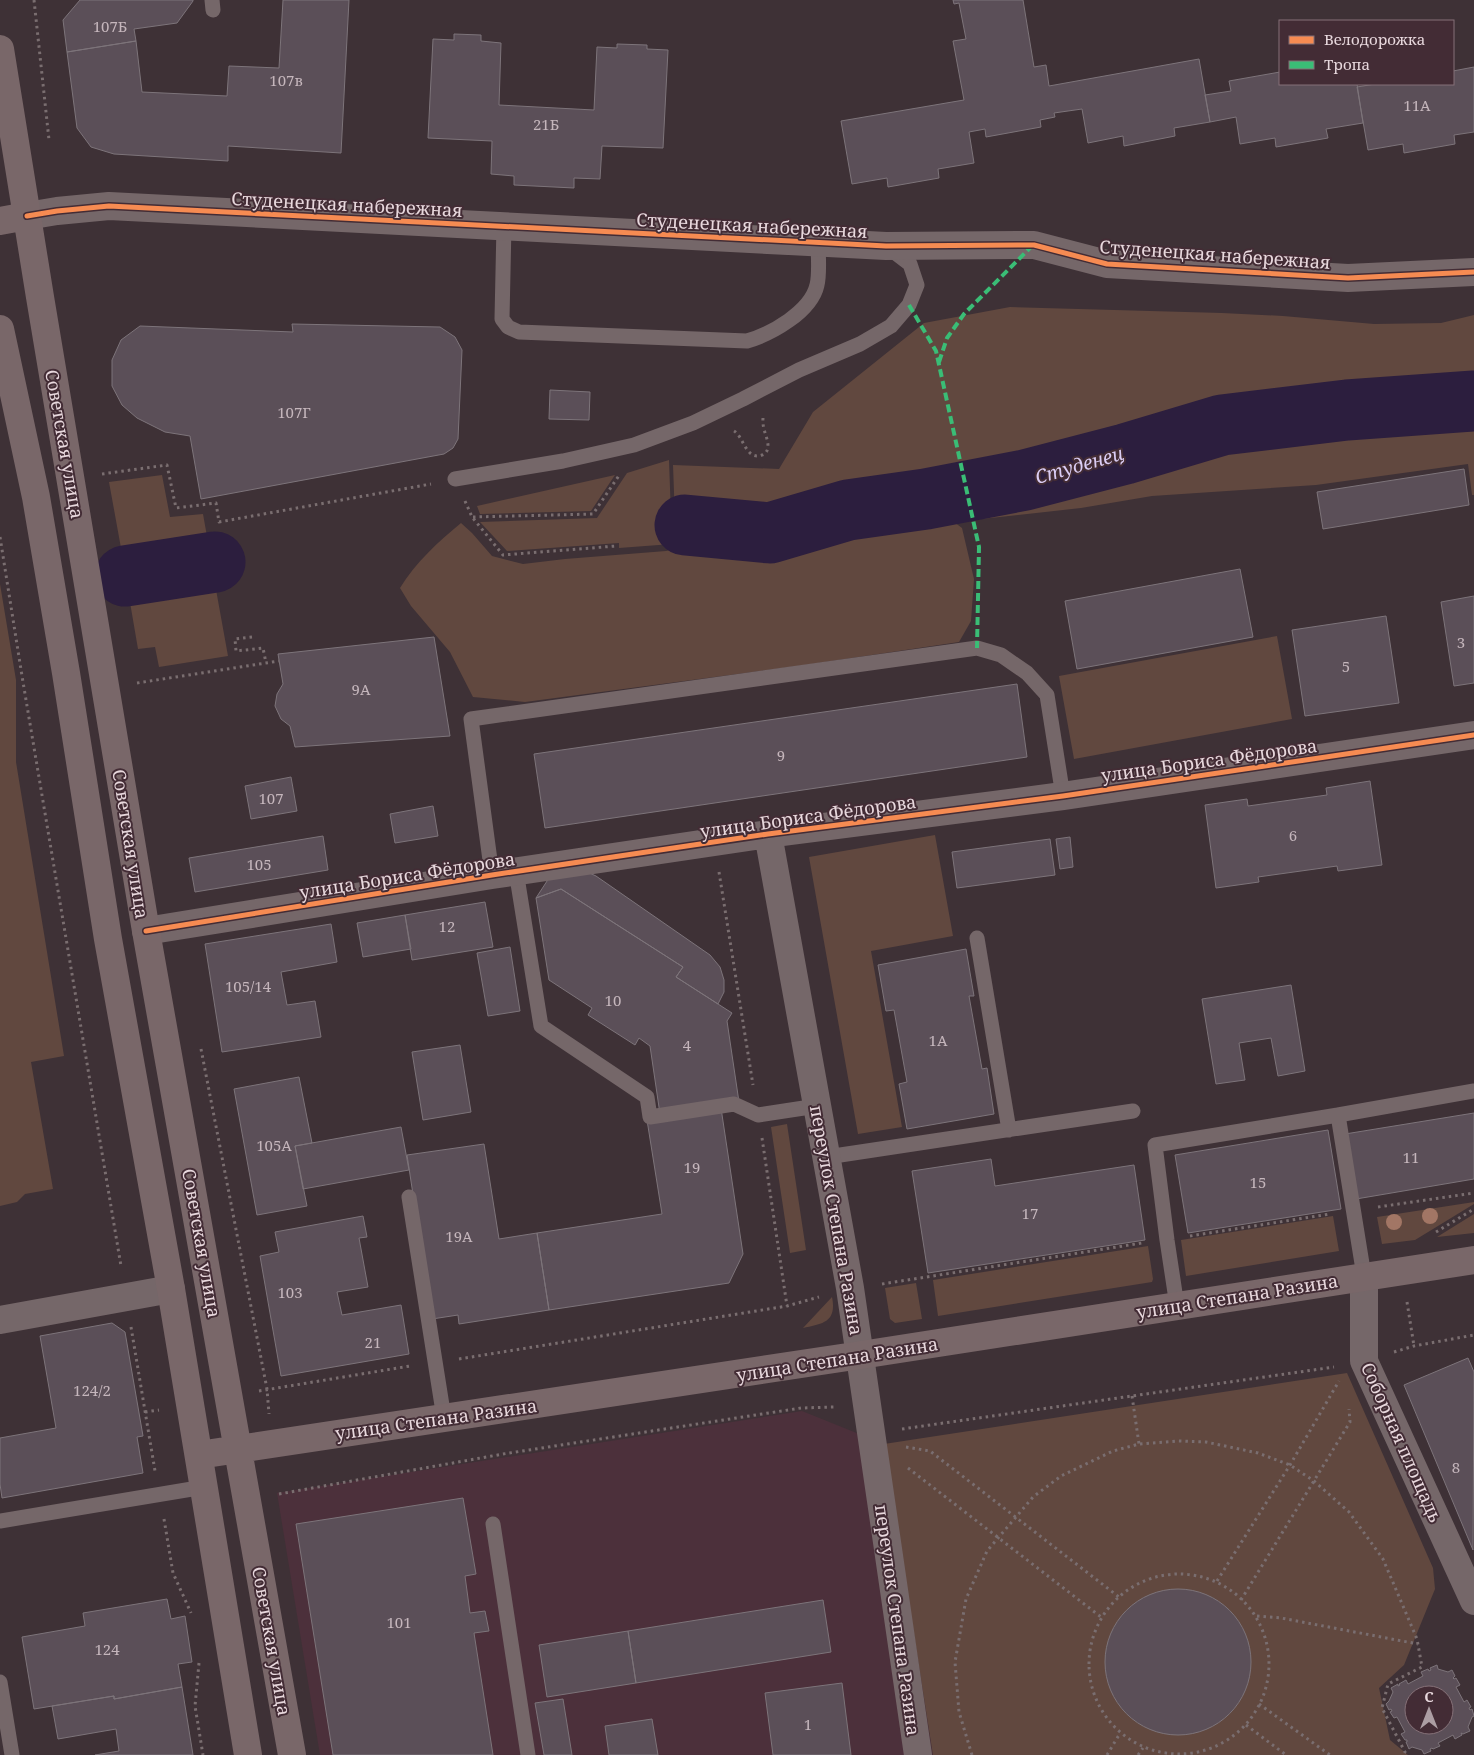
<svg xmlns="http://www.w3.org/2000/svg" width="1474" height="1755" font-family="'Noto Serif',serif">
  <rect width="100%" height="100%" fill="#3e3136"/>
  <path fill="#4c303b" d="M802,1411L884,1444L933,1755H320L277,1493Z"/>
  <path fill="#61483f" d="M1010,307L1222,313L1283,316L1374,324L1441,323L1474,315V495H1472L1468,464L1316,485L1152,496L1081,508L954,522L962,528L974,579L971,621L959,642L798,666L525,702L473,697L450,652L411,606L400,588C416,562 438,542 461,523L472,533L492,556L523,564L565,559L666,551L678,548V546H676L673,465L779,469L813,412L924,323Z
    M669,460L672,544L619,548V543L507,551L480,522L597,518L627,473Z
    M162,475L170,517L203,514L208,542L184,562L125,570L109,482Z
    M615,475L591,511L480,514L477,506Z
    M186,572L215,584L228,656L159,667L155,647L138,649L126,579Z
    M0,584L16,680V762L64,1056L31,1062L53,1189L25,1194L17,1202L0,1206Z
    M1277,636L1292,719L1074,759L1059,676Z
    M935,835L953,936L871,951L902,1127L858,1134L809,857Z
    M787,1124L806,1250L790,1253L771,1127Z
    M1474,1202V1204L1415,1240L1382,1244L1377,1217Z
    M1474,1214V1233L1437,1237Z
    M1333,1216L1339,1251L1186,1276L1181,1240Z
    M1148,1246L1153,1279L1152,1282L938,1316L933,1280Z
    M916,1283L922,1319L895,1323L890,1319L885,1288Z
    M832,1297C837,1322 823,1324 803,1328Z
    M1347,1373L1433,1568L1435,1589L1404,1665L1379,1688L1390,1740L1408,1755H933L884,1444Z"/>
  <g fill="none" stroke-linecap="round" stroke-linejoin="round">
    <path stroke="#2c1e3e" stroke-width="61" d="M685,525L770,533L848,510L926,499L1025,480L1125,454L1222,425L1347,410L1474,401
      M125,576L215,562"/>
  </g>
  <path fill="#5b4f58" stroke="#7d747a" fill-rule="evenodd" d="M80,0H193V1L177,23L134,29L136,41L67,52L63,20Z
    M283,0H349L341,153L228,146V161L114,154L91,147L77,128L67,52L136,41L142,92L227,96L229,66L279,68Z
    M953,0H1023L1034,67L1046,65L1049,86L1199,59L1210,122L1174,128L1175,136L1124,146L1123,136L1088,143L1082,109L1054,113L1055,117L1040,120L1041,127L986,137L985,129L969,132L974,163L938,169L939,178L888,187L887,178L852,184L841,121L964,100L953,41L966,39L959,3L954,4Z
    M454,34L481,35V41L501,43L499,105L594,110L597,47L617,48V44L647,45V49L668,50L663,148L602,146L600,179L574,178V188L514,185V176L491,174L492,141L428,138L433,39L454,40Z
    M1474,67V132L1454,135L1455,144L1404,153L1403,144L1368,150L1357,87L1375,84H1453V71Z
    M1280,72V84H1357L1363,123L1326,129L1328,138L1276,147L1275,138L1240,144L1236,117L1210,122L1205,95L1231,91L1229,81Z
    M292,324L440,327L455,337L462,350L458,439L453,448L444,454L201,499L190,436L165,432L137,418L122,405L112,386V360L121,340L140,326L293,332Z
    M550,390L590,392L589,420L549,419Z
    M1464,469L1469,505L1323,529L1317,492Z
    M1240,569L1253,637L1077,669L1065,601Z
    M1474,596V683L1454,686L1441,602Z
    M1386,616L1399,703L1305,716L1292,630Z
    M434,637L450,736L295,747L290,726L281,719L275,706L277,694L283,684L278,654Z
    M1017,684L1027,757L545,828L534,754Z
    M291,777L297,811L251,819L245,786Z
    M1370,781L1382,865L1338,871L1337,866L1258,877L1259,882L1216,888L1205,805L1247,799L1248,806L1327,795L1326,788Z
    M433,806L438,836L395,843L390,814Z
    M323,836L328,870L195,892L189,858Z
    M1070,837L1073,867L1060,869L1056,839Z
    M1050,839L1055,875L957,888L952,852Z
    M583,870L596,876L710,955L720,967L724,980V992L718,1004L676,977L683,967L561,889L536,898L549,878Z
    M561,889L683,967L676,977L732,1013L727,1021L739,1102L660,1114L650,1046L639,1038L635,1045L588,1015L592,1008L549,980L536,898Z
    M485,902L493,947L412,960L405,915Z
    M405,915L411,949L363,957L357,923Z
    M331,924L337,962L281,972L287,1005L315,1001L321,1037L222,1052L205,944Z
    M510,947L520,1011L488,1016L477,953Z
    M966,949L974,996H969L982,1069L987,1068L994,1114L907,1129L899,1084L907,1082L894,1010L886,1011L878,965Z
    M1291,985L1305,1071L1278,1076L1271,1038L1239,1043L1245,1080L1216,1084L1202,999Z
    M460,1045L471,1112L423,1120L412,1052Z
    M299,1077L312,1143L295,1146L307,1206L257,1215L234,1089Z
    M721,1108L743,1254L729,1283L549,1310L537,1233L662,1214L647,1120Z
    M1474,1113V1179L1356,1199L1345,1134Z
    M401,1127L409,1170L303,1189L295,1146Z
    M1328,1130L1341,1209L1188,1233L1175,1155Z
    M484,1144L499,1239L537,1233L549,1310L459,1324L458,1315L432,1319L407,1155Z
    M991,1159L995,1186L1134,1165L1145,1240L928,1273L912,1171Z
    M363,1216L367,1237L359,1238L368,1287L337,1292L342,1315L401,1305L409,1354L281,1376L260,1256L279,1252L275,1232Z
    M112,1323L125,1332L143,1436L137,1437L143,1473L2,1498L0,1484V1438L56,1428L40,1336Z
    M1468,1358L1474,1372L1473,1550L1404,1385Z
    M463,1498L476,1574L465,1576L470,1613L485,1611L489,1631L474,1633L493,1755H333L296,1524Z
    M1105 1662a73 73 0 1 1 146 0a73 73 0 1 1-146 0Z
    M167,1599L171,1619L185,1616L192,1662L178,1664L182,1687L114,1699V1696L34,1709L22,1637L85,1626L83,1613Z
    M823,1600L831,1652L636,1683L628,1631Z
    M628,1631L636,1683L547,1697L539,1645Z
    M1437,1665L1438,1669L1448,1672L1452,1670L1455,1676L1453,1678L1454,1679L1456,1678L1460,1685L1456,1687L1464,1702L1467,1700L1471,1707L1469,1708L1470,1710L1472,1709L1474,1716L1472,1717L1468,1727L1470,1731L1463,1734L1461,1733L1462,1735L1455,1739L1453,1735L1438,1743L1440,1746L1433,1749L1432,1748L1430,1749L1431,1751L1424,1754L1422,1750L1412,1747L1409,1749L1406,1742H1407V1740H1405L1401,1734L1405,1732L1397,1717L1394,1718L1390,1712L1392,1711L1391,1709L1389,1710L1386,1704L1389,1701L1393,1692L1391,1688L1398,1684V1686L1400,1685L1399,1684L1406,1680L1408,1684L1423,1676L1421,1672L1428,1669L1429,1671L1431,1670L1430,1668ZM1414,1695H1444V1725H1414Z
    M842,1683L851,1755H773L765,1693Z
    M182,1687L193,1755H95L119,1751L116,1729L58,1739L52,1706L114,1696V1699Z
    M563,1699L572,1755H544L535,1703Z
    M652,1719L658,1755H609L605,1726Z"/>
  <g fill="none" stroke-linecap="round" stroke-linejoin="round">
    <path stroke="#7a6e70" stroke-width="3" stroke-dasharray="2.5 4" stroke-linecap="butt" d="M34,0L49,140
      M734,431C744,437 746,461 762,455C766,454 768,450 768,446C768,437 762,430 763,418
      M102,474L167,465L176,508L216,503L219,522L431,484
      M465,501L472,517L503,555L616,546
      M473,517L593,514L620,474
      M0,537L22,676L121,1266
      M252,637L235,639L236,651L263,648L266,663
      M137,683L279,661
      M719,872L753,1085
      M201,1049L267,1389L269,1414
      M762,1138L787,1306
      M1378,1207L1474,1193
      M1436,1232L1474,1209
      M1190,1236L1330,1214
      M882,1284L1142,1243
      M1407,1302L1414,1346
      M131,1327L155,1471
      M1394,1352L1414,1346L1474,1335
      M459,1359L787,1306L819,1297
      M259,1391L410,1366
      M1132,1396L1139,1444
      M145,1412L159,1410
      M902,1429L1334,1367
      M906,1447L930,1451L1119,1597
      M908,1468L1101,1617
      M279,1494L503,1454L801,1408L835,1407
      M164,1519L173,1573L191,1613
      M1089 1664a90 90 0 1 1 180 0a90 90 0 1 1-180 0Z
      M1217,1581L1290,1465L1339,1381
      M1241,1600L1350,1422L1349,1409
      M1257,1616L1281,1618L1418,1644
      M199,1663L195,1706L203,1755
      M1259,1704L1330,1755
      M1246,1725L1286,1755
      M972,1755L959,1712L955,1662L966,1599L987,1551L1033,1497L1061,1476L1113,1451L1139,1444L1178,1441L1206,1442L1258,1453L1290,1465L1314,1481L1349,1512L1383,1559L1417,1639L1422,1667L1388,1684L1382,1708L1405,1752L1403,1755
      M1107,1755L1119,1735
      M1138,1755L1143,1748"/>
    <path stroke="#756769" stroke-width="15" d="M212,0L213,10
      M504,225L502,319L508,327L519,332L747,341C771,334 811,312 817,285C820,273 818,254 818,242
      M455,479L563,461L634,445L693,423L743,399L799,370L860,344L891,326L909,305L917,285L910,264L889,248
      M516,871L541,1026L647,1097L650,1117L734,1104L758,1115L817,1106
      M492,875L471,719L977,648L1001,655L1027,673L1047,695L1063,796
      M977,938L1009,1130
      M1338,1115L1474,1091
      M827,1157L1133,1111
      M409,1197L444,1418
      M1177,1306L1167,1240L1155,1145L1338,1115L1364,1276
      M0,1521L204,1487
      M493,1524L528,1755
      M0,1682L12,1755"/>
    <path stroke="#756769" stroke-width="28" d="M27,216L57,211L109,206L886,246L1034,245L1107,264L1348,278L1474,272
      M768,834L850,1288L918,1755
      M146,931L492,875L768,834L1063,796L1474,735
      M1364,1276V1361L1474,1601
      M0,1320L171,1289"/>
    <path stroke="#796769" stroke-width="28" d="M0,49L40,297L146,931L292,1755
      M0,221L27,216
      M0,329L36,497L66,673L108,939L171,1289L248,1755
      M199,1455L861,1355L1474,1260"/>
    <path stroke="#3abd76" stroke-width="4" stroke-dasharray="8 4" stroke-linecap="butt" d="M909,305L936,351L979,547L977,648
      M939,362L947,338L964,314L1033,245"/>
    <g stroke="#432c35" stroke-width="8">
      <path id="cycleway" d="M27,216L57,211L109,206L886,246L1034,245L1107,264L1348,278L1474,272
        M146,931L492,875L768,834L1063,796L1474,735"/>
    </g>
    <use href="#cycleway" stroke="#f68b52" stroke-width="5"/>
  </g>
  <g fill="#a27665">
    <circle cx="1430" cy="1216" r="8"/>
    <circle cx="1394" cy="1222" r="8"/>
  </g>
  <g text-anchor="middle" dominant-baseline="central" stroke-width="4" stroke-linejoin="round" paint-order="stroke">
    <g font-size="15" fill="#c5b6bc">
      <text x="110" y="26">107Б</text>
      <text x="286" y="80">107в</text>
      <text x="1417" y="105">11А</text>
      <text x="546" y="124">21Б</text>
      <text x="294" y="412">107Г</text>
      <text x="1461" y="642">3</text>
      <text x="1346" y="666">5</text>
      <text x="361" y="689">9А</text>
      <text x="781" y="755">9</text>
      <text x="271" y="798">107</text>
      <text x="1293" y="835">6</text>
      <text x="259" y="864">105</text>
      <text x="447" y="926">12</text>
      <text x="248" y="986">105/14</text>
      <text x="613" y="1000">10</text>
      <text x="938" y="1040">1А</text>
      <text x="687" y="1045">4</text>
      <text x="274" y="1145">105А</text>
      <text x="1411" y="1157">11</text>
      <text x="692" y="1167">19</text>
      <text x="1258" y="1182">15</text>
      <text x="1030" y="1213">17</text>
      <text x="459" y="1236">19А</text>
      <text x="290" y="1292">103</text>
      <text x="373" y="1342">21</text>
      <text x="92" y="1390">124/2</text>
      <text x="1456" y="1467">8</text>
      <text x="399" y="1622">101</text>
      <text x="107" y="1649">124</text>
      <text x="808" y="1724">1</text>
    </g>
    <g font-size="18" fill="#e8d8dd" stroke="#432c35">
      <text transform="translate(347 204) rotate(3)">Студенецкая набережная</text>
      <text transform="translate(752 225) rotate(3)">Студенецкая набережная</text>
      <text transform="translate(1215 254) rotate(4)">Студенецкая набережная</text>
      <text transform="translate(65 444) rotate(80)">Советская улица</text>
      <text transform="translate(1209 760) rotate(-8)">улица Бориса Фёдорова</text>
      <text transform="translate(808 816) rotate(-8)">улица Бориса Фёдорова</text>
      <text transform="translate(131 844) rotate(81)">Советская улица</text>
      <text transform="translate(407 875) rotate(-9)">улица Бориса Фёдорова</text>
      <text transform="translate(837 1220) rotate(80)">переулок Степана Разина</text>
      <text transform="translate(202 1243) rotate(80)">Советская улица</text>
      <text transform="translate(1237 1296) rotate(-9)">улица Степана Разина</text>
      <text transform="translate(837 1359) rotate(-9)">улица Степана Разина</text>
      <text transform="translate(436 1419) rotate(-8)">улица Степана Разина</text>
      <text transform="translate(1402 1442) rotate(66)">Соборная площадь</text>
      <text transform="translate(898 1620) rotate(82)">переулок Степана Разина</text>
      <text transform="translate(272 1641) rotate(80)">Советская улица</text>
    </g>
    <g font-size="19" font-style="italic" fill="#dbcdf5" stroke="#432c35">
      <text transform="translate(1079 465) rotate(-16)">Студенец</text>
    </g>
  </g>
  <rect x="1279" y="20" width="175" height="65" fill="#432c35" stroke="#857178"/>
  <rect x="1289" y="36" width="25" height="8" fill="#f68b52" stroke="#857178"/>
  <text x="1324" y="45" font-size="15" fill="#e8d8dd">Велодорожка</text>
  <rect x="1289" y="61" width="25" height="8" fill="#3abd76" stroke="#857178"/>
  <text x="1324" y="70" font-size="15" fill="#e8d8dd">Тропа</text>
  <g transform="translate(1429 1710)"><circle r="24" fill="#432c35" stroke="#857178"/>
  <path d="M0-4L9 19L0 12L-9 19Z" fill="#ac9ea3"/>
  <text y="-8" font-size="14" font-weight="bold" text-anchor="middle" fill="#e8d8dd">С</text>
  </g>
</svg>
